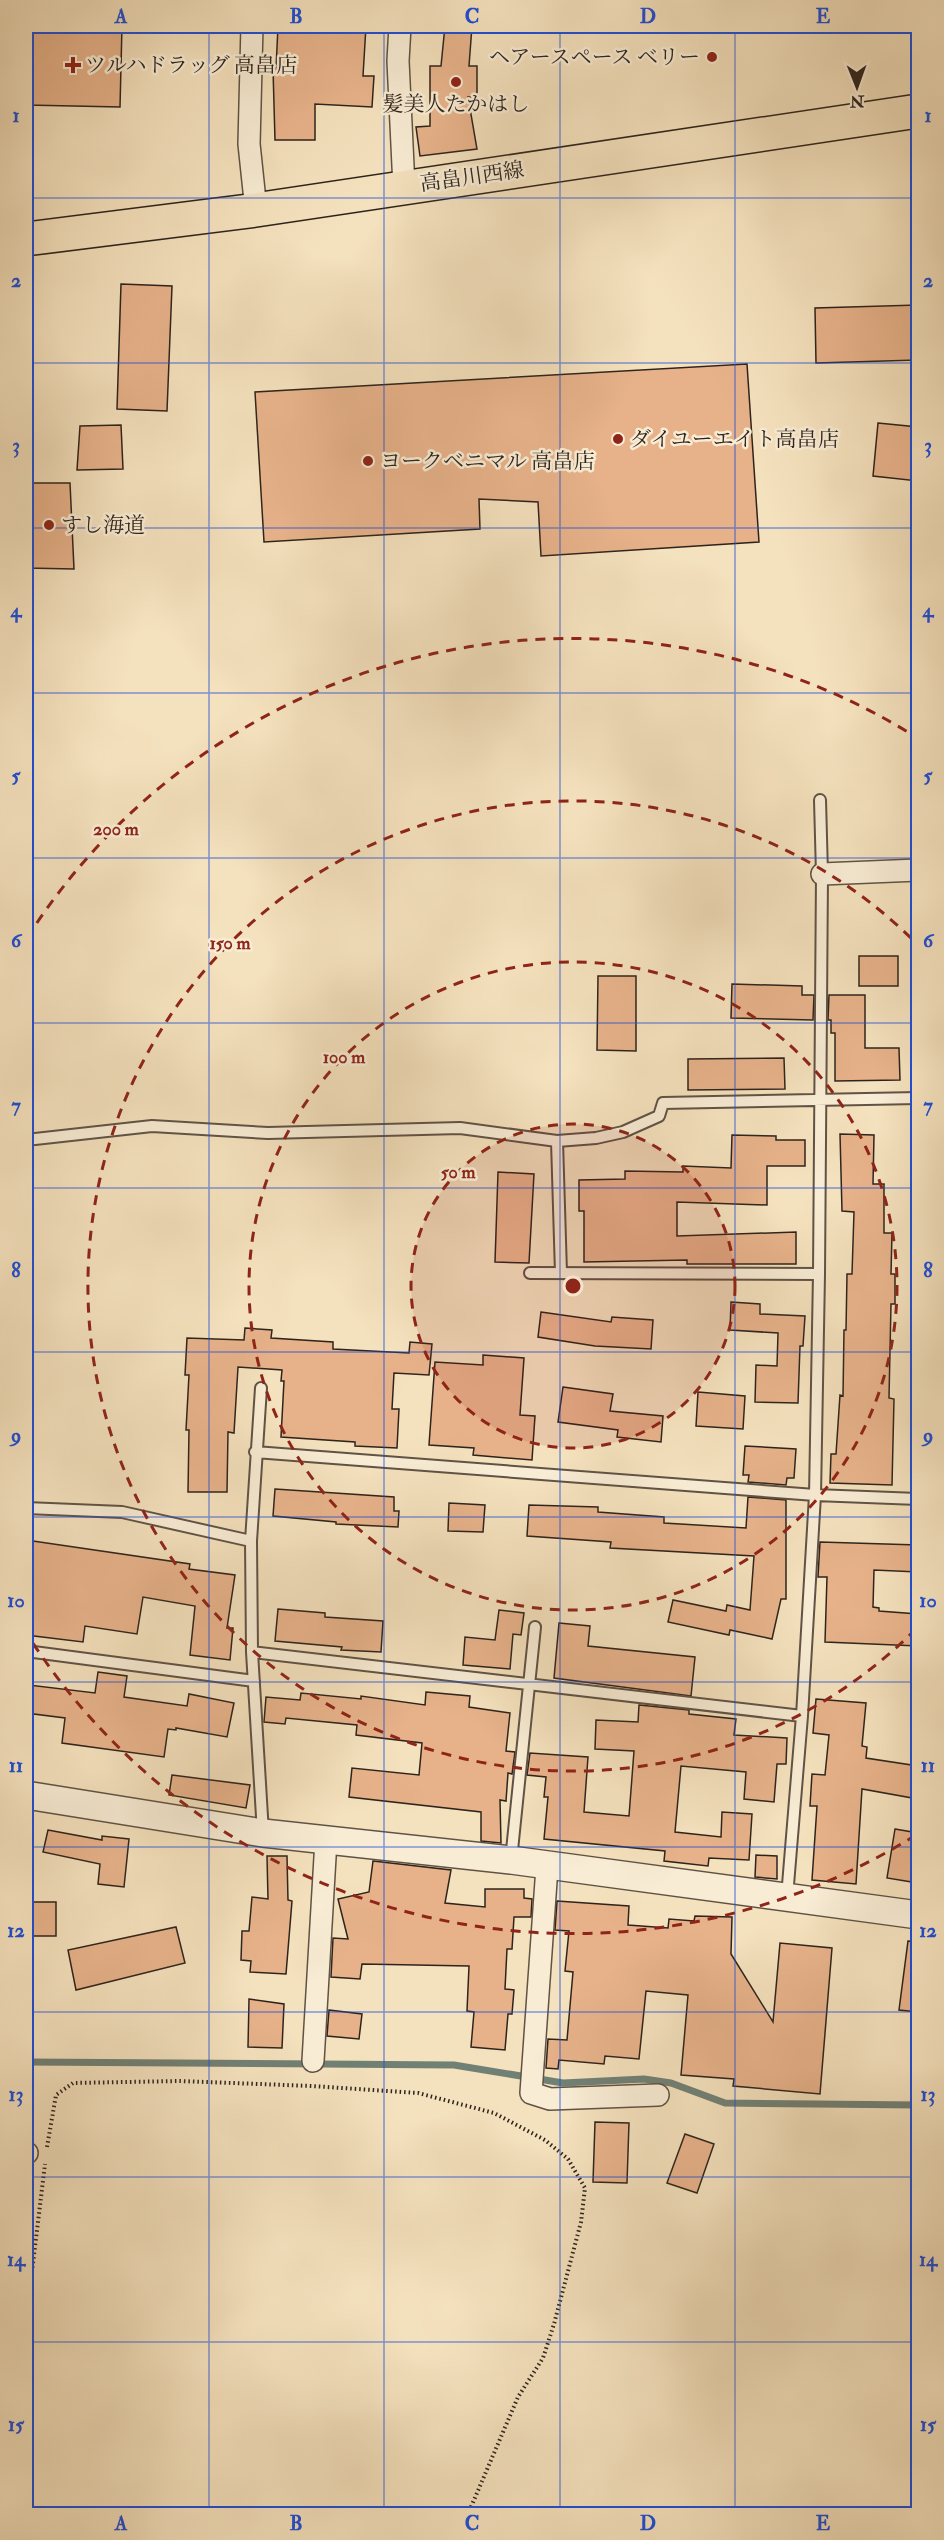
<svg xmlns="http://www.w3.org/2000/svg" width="944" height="2540" font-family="'IM FELL Double Pica','Noto Serif JP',serif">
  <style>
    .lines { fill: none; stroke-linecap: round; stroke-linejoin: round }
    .stream { stroke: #708075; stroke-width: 7 }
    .building { fill: #e7b28a; stroke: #2e241d; stroke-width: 1.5 }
    .service-casing { stroke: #605345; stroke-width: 14 }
    .minor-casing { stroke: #605345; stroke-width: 24 }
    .tertiary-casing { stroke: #605345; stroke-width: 30 }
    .primary-casing { stroke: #2e241d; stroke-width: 36 }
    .path { stroke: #2e241d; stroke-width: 4; stroke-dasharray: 1.5 3; stroke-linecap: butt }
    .service { stroke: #f8ecd4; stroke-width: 10 }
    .minor { stroke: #f8ecd4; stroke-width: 21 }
    .tertiary { stroke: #f8ecd4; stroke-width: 27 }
    .primary { stroke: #f4e1bd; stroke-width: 33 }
    .grid { fill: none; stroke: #1d4ed8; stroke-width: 1.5; stroke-opacity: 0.55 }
    .ring { fill: none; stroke: #8f2418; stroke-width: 3; stroke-dasharray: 10 8 }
    .poi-dot { fill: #8f2418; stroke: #f8ecd4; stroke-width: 2 }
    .labels { text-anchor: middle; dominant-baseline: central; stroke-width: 5; stroke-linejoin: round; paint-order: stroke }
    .poi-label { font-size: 21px; fill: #2e241d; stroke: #f8ecd4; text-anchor: start }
    .street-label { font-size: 21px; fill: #2e241d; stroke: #f8ecd4 }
    .centre { fill: #8f2418; stroke: #f8ecd4; stroke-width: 3 }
    .ring-label { font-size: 18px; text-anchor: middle; font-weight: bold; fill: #8f2418; stroke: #f8ecd4; stroke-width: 5; stroke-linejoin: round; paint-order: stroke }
    .neatline { fill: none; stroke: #1d4ed8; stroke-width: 2 }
    .grid-label { font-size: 20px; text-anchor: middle; font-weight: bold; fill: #1d4ed8 }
  </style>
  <rect width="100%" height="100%" fill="#f4e1bd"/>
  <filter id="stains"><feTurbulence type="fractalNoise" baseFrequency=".00333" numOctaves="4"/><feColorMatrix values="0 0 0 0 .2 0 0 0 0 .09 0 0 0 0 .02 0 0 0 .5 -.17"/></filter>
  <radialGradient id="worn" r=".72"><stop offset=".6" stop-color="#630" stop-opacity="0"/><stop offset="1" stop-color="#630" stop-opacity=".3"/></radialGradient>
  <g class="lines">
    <path class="stream" d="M26,2062l428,3 109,18 81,-4 27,4 54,20 193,2"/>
  </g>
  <path class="building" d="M26,26h96l-2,81 -94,-2z
    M278,26h88l-3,50h11l-2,31 -57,-3v36h-40l-2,-71h3z
    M445,26h27l-3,40h8v31h-9l9,52 -57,7 -4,-29 14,-1v-60h11z
    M121,284l51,2 -5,125 -50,-2z
    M918,305v55l-102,3 -1,-55z
    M747,364l12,178 -218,14 -3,-54 -59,-3 1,30 -216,13 -9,-150z
    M878,423l40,4v54l-45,-5z
    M121,425l2,44 -46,1 3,-44z
    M26,483h44l4,86 -48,-1z
    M859,956h39v30h-39z
    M598,976h38v75l-39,-1z
    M732,984l70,2v9h12l-1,25 -82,-2z
    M829,995h36v53h34l1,32 -65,1v-48h-4v-13h-3z
    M784,1058l1,31 -97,1v-31z
    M840,1134l34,1 -1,49h11v49h8l-1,41h4v30h-4l-2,94 5,1 -2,86 -62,-2 1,-29h5l4,-59 3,1 1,-66h2l1,-56h5l2,-62 -12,-1z
    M732,1135l44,1v4h29v26h-38v39l-90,-3v34l119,-4v32h-109v-4l-103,2v-51h-5v-31l46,-1v-8l58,1v-6l48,2z
    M498,1172l36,2 -5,89 -34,-1z
    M731,1302l29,2v10l45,2 -2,30h-3l-2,57 -43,-1 1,-37 21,1 1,-33 -48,-3z
    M541,1312l70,10 1,-5 41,3 -2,29 -56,-3 -57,-9z
    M245,1328l27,2 -1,8 62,4v7l76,4 1,-11 22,2 -3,31 -35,-2 -2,36h7l-2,39 -42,-2v-4l-74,-5 3,-56h-3l1,-11 -44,-3 -4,66 -6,-1 -1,60h-39l1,-62h-3l3,-55h-4l2,-37 57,2z
    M483,1355l41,3 -4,57 15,1 -3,44 -59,-5 1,-7 -45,-3 6,-83 48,3z
    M563,1387l50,7 -3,17 53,5 -2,26 -44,-5 1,-7 -60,-8z
    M698,1392l47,4 -2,33 -47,-3z
    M745,1446l51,3 -2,29h-7l-1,7 -38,-3 1,-7h-6z
    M275,1489l119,8v14h5l-1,16 -62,-3v-2l-63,-6z
    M748,1497l38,3v99h-5l-9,40 -42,-9 -1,5 -61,-13 5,-22 53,11 1,-6 23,5 4,-54 -144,-8 1,-6 -84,-6 2,-31 69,2v5l66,5v6l82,5z
    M449,1503l36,2 -2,27 -35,-1z
    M26,1540l164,24 -1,5 46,6 -8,53h6l-3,32 -40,-5 5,-49 -52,-9 -6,37 -52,-8 -2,16 -57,-7z
    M820,1542l98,3v27l-44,-2 -1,37 6,1v3l39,3v32l-93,-4 2,-65h-9z
    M278,1609l47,4v4l58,4 -2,31 -40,-2 1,-3 -67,-6z
    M499,1610l25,3 -3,22 -8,-1 -3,35 -47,-4 2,-28 30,3z
    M559,1623l31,3 -2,20 107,11 -4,39 -137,-18z
    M98,1672l29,4 -3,21 63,9 2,-12 45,9 -7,34 -51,-9v2l-8,-1 -4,28 -102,-14 3,-25 -39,-5 3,-28 66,8z
    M426,1692l44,4 -1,11 41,6 -4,38 9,1 -3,22 -4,-1 -2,28 -6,-1 1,43 -20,-2v-29l-132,-15 3,-29 67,7 3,-32 -66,-8 1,-10 -71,-7 -1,6 -21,-2 2,-25 34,3 1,-7 60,6v-3l64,9z
    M816,1699l50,4 -4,43 5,1 -1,11 52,8v33l-56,-10 -6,95 -44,-4 5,-74h-7l2,-32 13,1 4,-40 -16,-2z
    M639,1705l50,5v4l47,5 -2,16 53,3 -1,26h-9l-3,38 -30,-3 2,-27 -65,-6 -6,66 46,5 1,-25 30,2 -3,46 -40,-2 -1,8 -44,-5 1,-10 -121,-12 4,-42h-4l2,-20 -19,-2 3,-22 58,4 -4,55 45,4 5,-65 -39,-2 1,-29 42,2z
    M172,1775l78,10 -4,23 -77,-13z
    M895,1829l23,4v50l-31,-5z
    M48,1830l54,10v-4l27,3 -5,48 -26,-3 2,-20 -57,-12z
    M756,1855l21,1v23l-22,-2z
    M267,1856h20l1,44 4,1 -6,73 -36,-2 1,-11 -10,-1 1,-29h7l3,-34 16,2z
    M373,1861l78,9 -6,33 40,4v-18h39v9l8,1 -1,18h-17l-2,32h-5l-2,40 9,1 -2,24h-4l-3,36 -34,-3 3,-35 -7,-1 2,-45 -107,-2 -2,15 -29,-2 2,-39 15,1 -10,-40 31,-7z
    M557,1901l72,5 -1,19 40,3 1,-9 25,2 1,-5 37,1 -1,37 42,68 7,-79 52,5 -12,146 -87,-8 1,-7 -53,-4 7,-80 -42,-4 -7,68 -34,-3 -1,8 -45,-4 -1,9 -12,-1 2,-29 19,1 6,-68 -8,-1 4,-40 -14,-1z
    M26,1902h30v34h-30z
    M176,1927l9,36 -109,27 -8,-40z
    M908,1941l10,1v70l-19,-2z
    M249,1999l35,5 -2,44 -34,-1z
    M329,2010l33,4 -3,25 -32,-3z
    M595,2122l34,1 -2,60 -34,-1z
    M685,2134l29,10 -17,49 -30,-10z"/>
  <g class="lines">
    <defs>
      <path id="service" d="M26,1140l126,-14 116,7 192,-5 97,13 39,-3 27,-6 36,-16 4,-13 255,-5
        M557,1141l4,132
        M530,1273l289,1
        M261,1388l-10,153 1,111 11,181
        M255,1452l560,43 103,4
        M26,1508l96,4 129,29
        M26,1651l228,30
        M252,1652l550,64
        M511,1860l24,-233
        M787,1897l15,-181 13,-221 4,-221 3,-400 -2,-74"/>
      <path id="minor" d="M252,26l-3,118 7,66
        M400,26l-2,35 6,126
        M822,874l96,-4
        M547,1867l-16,226 19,6 108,-4
        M313,2061l13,-221
        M26,2153h1"/>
      <path id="tertiary" d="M26,1795l237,38 248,27 407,55"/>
      <path id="primary" d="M26,239l230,-29 662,-99"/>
    </defs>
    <use href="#service" class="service-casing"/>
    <use href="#minor" class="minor-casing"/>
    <use href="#tertiary" class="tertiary-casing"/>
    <use href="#primary" class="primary-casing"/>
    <path class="path" d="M47,2147l9,-52 17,-12 106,-2 133,5 106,7 76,20 51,27 23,19 17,29 -4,34 -27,102 -11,34 -25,39 -50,117
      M26,2321l19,-157"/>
    <use href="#service" class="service"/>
    <use href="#minor" class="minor"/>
    <use href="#tertiary" class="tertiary"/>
    <use href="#primary" class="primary"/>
  </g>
  <path class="grid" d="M209,26v2488M384,26v2488M560,26v2488M735,26v2488M26,198h892M26,363h892M26,528h892M26,693h892M26,858h892M26,1023h892M26,1188h892M26,1352h892M26,1517h892M26,1682h892M26,1847h892M26,2012h892M26,2177h892M26,2342h892"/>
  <circle cx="573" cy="1286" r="162" fill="#8f2418" fill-opacity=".12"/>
  <g class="ring">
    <circle cx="573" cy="1286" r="162"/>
    <circle cx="573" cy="1286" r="324"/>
    <path d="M916 1629A485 485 0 1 1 916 943"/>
    <path d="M916 1835A647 647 0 0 1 27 1634M27 938A647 647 0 0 1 916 737"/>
  </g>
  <g class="poi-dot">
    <circle cx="712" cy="57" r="6"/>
    <path d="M70 56h6v6h6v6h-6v6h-6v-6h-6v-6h6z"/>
    <circle cx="456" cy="82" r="6"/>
    <circle cx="618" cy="439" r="6"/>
    <circle cx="368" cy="461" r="6"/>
    <circle cx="49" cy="525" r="6"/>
  </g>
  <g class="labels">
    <g class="poi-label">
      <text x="700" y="57" text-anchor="end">ヘアースペース ベリー</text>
      <text x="85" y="65">ツルハドラッグ 高畠店</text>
      <text x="456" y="104" text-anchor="middle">髪美人たかはし</text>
      <text x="630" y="439">ダイユーエイト高畠店</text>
      <text x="380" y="461">ヨークベニマル 高畠店</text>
      <text x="61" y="525">すし海道</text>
    </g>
    <g class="street-label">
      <text transform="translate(472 177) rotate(-8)">高畠川西線</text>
    </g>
  </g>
  <circle cx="573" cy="1286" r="9" class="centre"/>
  <g class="ring-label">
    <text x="116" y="835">200 m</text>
    <text x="230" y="949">150 m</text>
    <text x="344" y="1063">100 m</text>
    <text x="458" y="1178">50 m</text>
  </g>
  <rect width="944" height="2540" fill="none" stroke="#f4e1bd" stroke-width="66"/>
  <g transform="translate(857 87) rotate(179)" stroke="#f8ecd4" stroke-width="4.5" paint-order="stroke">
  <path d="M0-4.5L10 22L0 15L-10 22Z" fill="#2e241d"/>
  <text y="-9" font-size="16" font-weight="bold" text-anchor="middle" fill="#2e241d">N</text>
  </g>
  <rect x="33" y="33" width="878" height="2474" class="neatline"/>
  <g class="grid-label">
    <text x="121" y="23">A</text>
    <text x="296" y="23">B</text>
    <text x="472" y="23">C</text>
    <text x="648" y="23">D</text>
    <text x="823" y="23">E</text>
    <text x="16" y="122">1</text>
    <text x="928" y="122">1</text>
    <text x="16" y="287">2</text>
    <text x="928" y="287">2</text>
    <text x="16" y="452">3</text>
    <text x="928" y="452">3</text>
    <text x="16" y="617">4</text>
    <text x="928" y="617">4</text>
    <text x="16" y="782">5</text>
    <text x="928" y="782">5</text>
    <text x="16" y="947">6</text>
    <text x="928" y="947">6</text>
    <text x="16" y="1112">7</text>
    <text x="928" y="1112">7</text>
    <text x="16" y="1277">8</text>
    <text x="928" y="1277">8</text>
    <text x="16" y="1442">9</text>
    <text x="928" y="1442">9</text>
    <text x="16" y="1607">10</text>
    <text x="928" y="1607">10</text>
    <text x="16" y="1772">11</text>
    <text x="928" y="1772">11</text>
    <text x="16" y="1937">12</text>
    <text x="928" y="1937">12</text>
    <text x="16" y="2101">13</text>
    <text x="928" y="2101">13</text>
    <text x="16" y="2266">14</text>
    <text x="928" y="2266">14</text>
    <text x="16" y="2431">15</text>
    <text x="928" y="2431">15</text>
    <text x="121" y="2530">A</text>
    <text x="296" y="2530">B</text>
    <text x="472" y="2530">C</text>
    <text x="648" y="2530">D</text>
    <text x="823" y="2530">E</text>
  </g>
  <rect width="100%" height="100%" filter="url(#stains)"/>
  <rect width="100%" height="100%" fill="url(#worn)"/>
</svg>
